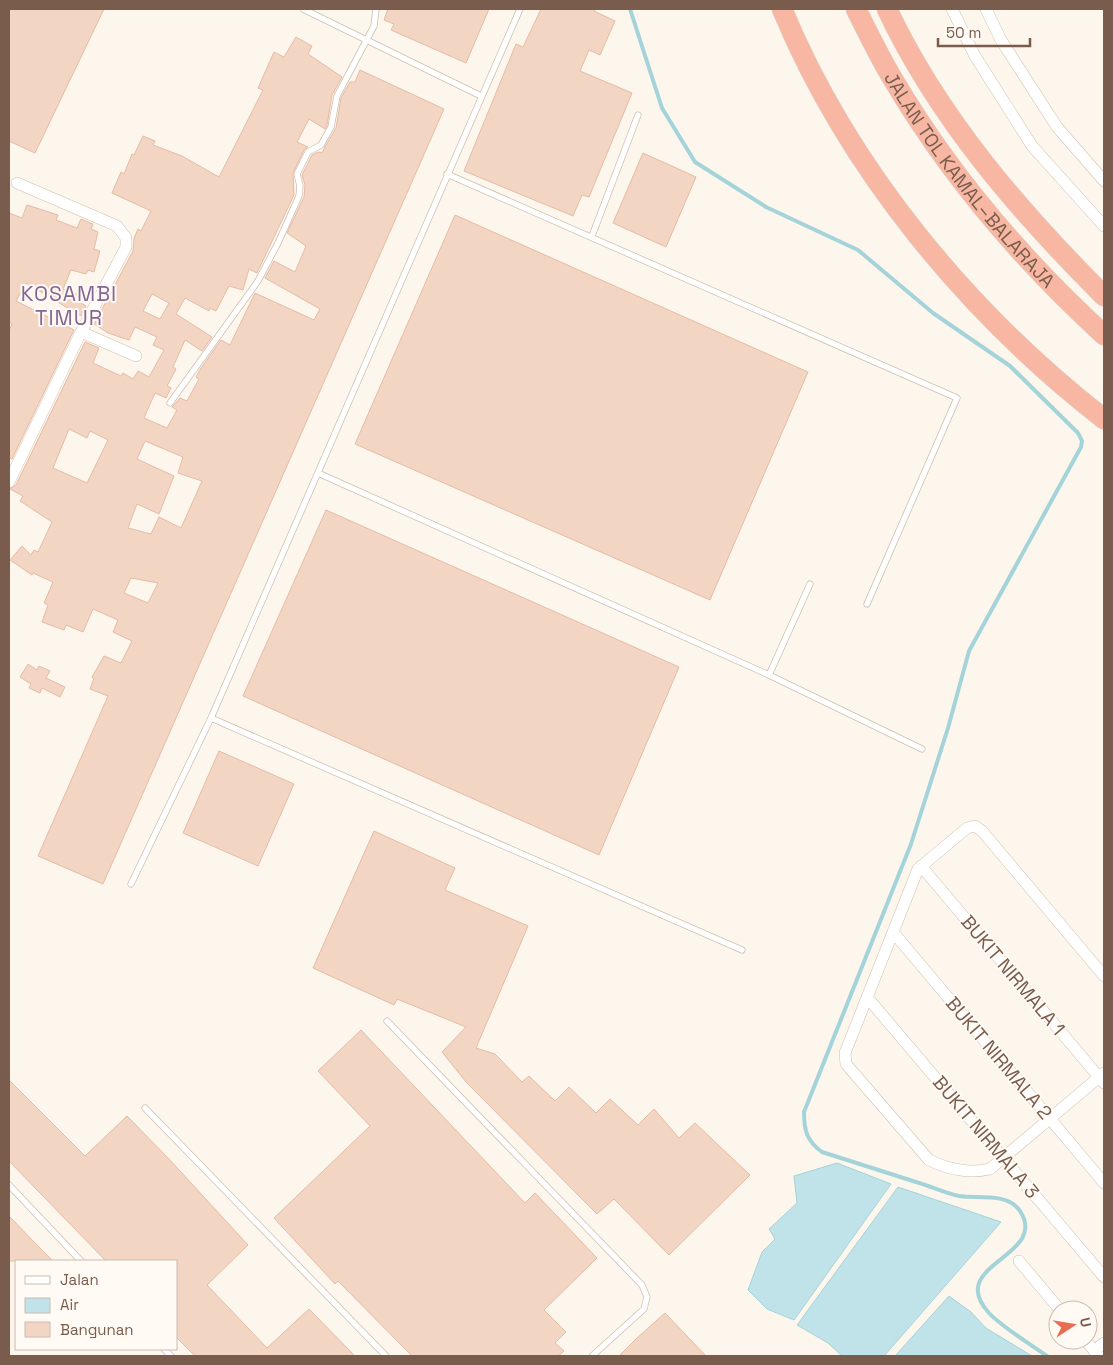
<svg xmlns="http://www.w3.org/2000/svg" width="1113" height="1365" font-family="'Space Grotesk',sans-serif">
  <style>
    .water { fill: #bfe3e8; stroke: #a5d3da }
    .lines { fill: none; stroke-linecap: round; stroke-linejoin: round }
    .stream { stroke: #a5d3da; stroke-width: 4 }
    .building { fill: #f3d5c3; stroke: #e6bba3; fill-rule: evenodd }
    .service-casing { stroke: #d1beb0; stroke-width: 7 }
    .minor-casing { stroke: #d1beb0; stroke-width: 12 }
    .motorway-casing { stroke: #dad1cd; stroke-width: 21 }
    .service { stroke: #fff; stroke-width: 5.5 }
    .minor { stroke: #fff; stroke-width: 11 }
    .motorway { stroke: #f7b7a3; stroke-width: 20 }
    .labels { text-anchor: middle; dominant-baseline: central; stroke-width: 4; stroke-linejoin: round; paint-order: stroke }
    .street-label { font-size: 19px; fill: #7a5c4d; stroke: #fffaf3 }
    .quarter-label { font-size: 21px; letter-spacing: 1px; fill: #846695; stroke: #fffaf3 }
  </style>
  <rect width="100%" height="100%" fill="#fdf6ec"/>
  <path class="water" d="M837,1163l54,21 -97,136 -27,-11 -19,-19 14,-38 13,-13 -6,-10 28,-26 -3,-27z
    M898,1187l103,35 -117,134h-42l-14,-13 -31,-18z
    M949,1296l22,16 15,16 46,28h-137z"/>
  <g class="lines">
    <path class="stream" d="M630,9l32,99 33,54 71,45 92,43 75,63 77,53 68,67 4,8 -1,6 -112,204 -21,77 -37,116 -107,268c0,19 3,29 18,40 31,10 62,20 94,30 14,4 29,11 43,14 20,3 48,-4 61,15 30,46 -76,53 -31,102 13,14 41,31 58,43"/>
  </g>
  <path class="building" d="M9,9h95l-69,144 -26,-12z
    M388,9h101l-23,54 -75,-33 3,-6 -10,-4z
    M541,9h54l-1,2 21,10 -15,34 -11,-5 -9,21 52,22 -43,104 -7,-2 -9,21 -109,-45 52,-127 7,3z
    M296,37l16,9 -4,8 34,23 -10,18 -5,30 -2,4 -16,-10 -12,23 11,5 -4,3 -11,23 1,22 -37,78 -8,-4 -6,21 -14,-4 -13,25 -6,-3 -1,3 -24,-13 -9,16 36,23 -10,14 -17,-11 -12,27 3,2 -9,17 4,2 -5,10 -11,-5 -11,25 23,10 10,-18 -5,-3 8,-9 7,3 12,-22 -3,-2 5,-9 20,-28 9,5 25,-52 59,27 6,-11 -55,-31 9,-17 21,11 11,-26 -19,-13 17,-36 1,-12 -3,-10 10,-20 6,-3 4,1 3,-6 11,-19 5,-30 9,-16h5l5,-12 84,39 -341,775 -65,-28 70,-160 -18,-7 4,-11 -2,-1 12,-21 17,7 11,-22 -19,-9 5,-12 -25,-11 -10,23 -17,-7 -2,5 -22,-8 6,-17 -4,-2 9,-21 -20,-9 -1,2 -22,-15 12,-14 9,9 3,-5 4,2 14,-30 -32,-21 3,-5 -13,-7 6,-4 69,-143 14,6 -6,15 28,13 2,-3 10,6 5,-8 11,6 15,-27 -11,-5 4,-8 -22,-10 -6,13 -21,-7 -14,-9 39,-73 1,-13 4,-9 3,2 10,-20 -39,-18 9,-21 3,2 8,-20 2,1 9,-19 12,5 -2,4 29,11 37,21 44,-87 -5,-2 16,-36 10,5zM152,294l17,9 -9,16 -17,-8zM69,429l18,9 3,-7 18,9 -21,43 -34,-15zM145,441l38,16 -5,16 24,8 -21,47 -22,-11 -8,17 -23,-6 9,-24 22,10 15,-38 -37,-17zM131,578l27,5 -10,20 -24,-10z
    M643,153l53,24 -30,70 -53,-24z
    M27,205l31,10 -2,5 21,8 4,-9 12,5 -2,5 7,3 -4,17 6,2 -6,21 -6,-2 -2,4 -15,-4 -8,19 21,8 -3,6 5,3 -5,10 -55,-33 -10,18 58,29 -62,129 -3,-1v-127l3,-7 -3,-2v-109l13,5z
    M455,215l353,157 -98,228 -355,-156z
    M326,510l353,157 -80,188 -356,-159z
    M28,664l9,6 2,-4 11,5 -4,7 19,9 -5,10 -18,-9 -2,5 -11,-5 2,-4 -11,-7z
    M219,751l75,33 -36,82 -75,-33z
    M374,831l81,37 -10,22 83,36 -52,122 19,6 27,28 7,-6 26,25 14,-14 27,26 14,-14 28,26 16,-16 25,29 16,-15 55,52 -81,80 -55,-56 -17,15 -131,-132 -24,-30 24,-25 -69,-28 -3,6 -81,-37z
    M361,1030l164,173 10,-10 62,65 -53,52 22,22 -11,11 9,8 -6,5h-146l-74,-75 -3,3 -61,-66 96,-92 -52,-55z
    M9,1080l76,76 42,-40 42,43 79,86 -41,40 60,63 42,-39 46,47h-160l-19,-19v-76h-70l-97,-100z
    M9,1216l27,28 17,17h-44z
    M665,1313l41,43h-87l18,-18z"/>
  <g class="lines">
    <defs>
      <path id="service" d="M303,9l178,87
        M447,174l510,224 -90,206
        M592,236l46,-121
        M170,403l88,-122 20,-38 21,-47 1,-10 -3,-12 11,-22 13,-7 10,-18 6,-31 37,-70 2,-17
        M318,473l451,202 153,74
        M769,675l41,-91
        M211,718l531,232
        M131,884l80,-166 309,-709
        M387,1021l255,264 5,12 -3,12 -52,47
        M145,1108l241,248
        M9,1185l72,76
        M164,1349l7,7"/>
      <path id="minor" d="M952,9l23,47 57,90 72,80
        M986,9l15,31 56,87 47,54
        M81,332l55,24
        M9,482l72,-150 45,-85v-9l-9,-12 -100,-43
        M921,866l183,217
        M893,932l211,251
        M1104,976l-122,-145 -7,-5 -8,2 -49,41 -73,184 1,11 83,96c18,9 41,14 61,9l114,-96
        M867,997l237,280
        M1019,1261l41,49
        M1085,1340l14,16
        M1094,1351l10,-8"/>
      <g id="motorway">
        <path d="M782,9c67,161 186,304 322,410"/>
        <path id="s1" d="M856,9c11,22 22,45 35,67 57,97 130,183 213,259"/>
        <path d="M887,9c52,110 132,202 217,287"/>
      </g>
    </defs>
    <use href="#service" class="service-casing"/>
    <use href="#minor" class="minor-casing"/>
    <use href="#motorway" class="motorway-casing"/>
    <use href="#service" class="service"/>
    <use href="#minor" class="minor"/>
    <use href="#motorway" class="motorway"/>
  </g>
  <g class="labels">
    <g class="street-label">
      <text stroke="none"><textPath href="#s1" startOffset="206">JALAN TOL KAMAL–BALARAJA</textPath></text>
      <text transform="translate(1013 975) rotate(50)">BUKIT NIRMALA 1</text>
      <text transform="translate(999 1058) rotate(50)">BUKIT NIRMALA 2</text>
      <text transform="translate(986 1137) rotate(50)">BUKIT NIRMALA 3</text>
    </g>
    <g class="quarter-label">
      <text x="69" y="293">KOSAMBI<tspan x="69" dy="24">TIMUR</tspan></text>
    </g>
  </g>
  <rect width="1113" height="1365" fill="none" stroke="#7a5c4d" stroke-width="20"/>
  <rect x="15" y="1260" width="162" height="90" fill="#fffaf3" stroke="#cabbb1"/>
  <rect x="25" y="1276" width="25" height="8" fill="#ffffff" stroke="#cabbb1"/>
  <text x="60" y="1285" font-size="15" fill="#7a5c4d">Jalan</text>
  <rect x="25" y="1298" width="25" height="15" fill="#bfe3e8" stroke="#cabbb1"/>
  <text x="60" y="1310" font-size="15" fill="#7a5c4d">Air</text>
  <rect x="25" y="1322" width="25" height="15" fill="#f3d5c3" stroke="#cabbb1"/>
  <text x="60" y="1335" font-size="15" fill="#7a5c4d">Bangunan</text>
  <g transform="translate(1073 1325) rotate(78)"><circle r="24" fill="#fffaf3" stroke="#cabbb1"/>
  <path d="M0-4L9 19L0 12L-9 19Z" fill="#e76f51"/>
  <text y="-8" font-size="14" font-weight="bold" text-anchor="middle" fill="#7a5c4d">U</text>
  </g>
  <path d="M938 38v8h92v-8" fill="none" stroke="#7a5c4d" stroke-width="2.5"/>
  <text x="946" y="38" font-size="15" fill="#7a5c4d" stroke="#fffaf3" stroke-width="4" paint-order="stroke">50 m</text>
</svg>
